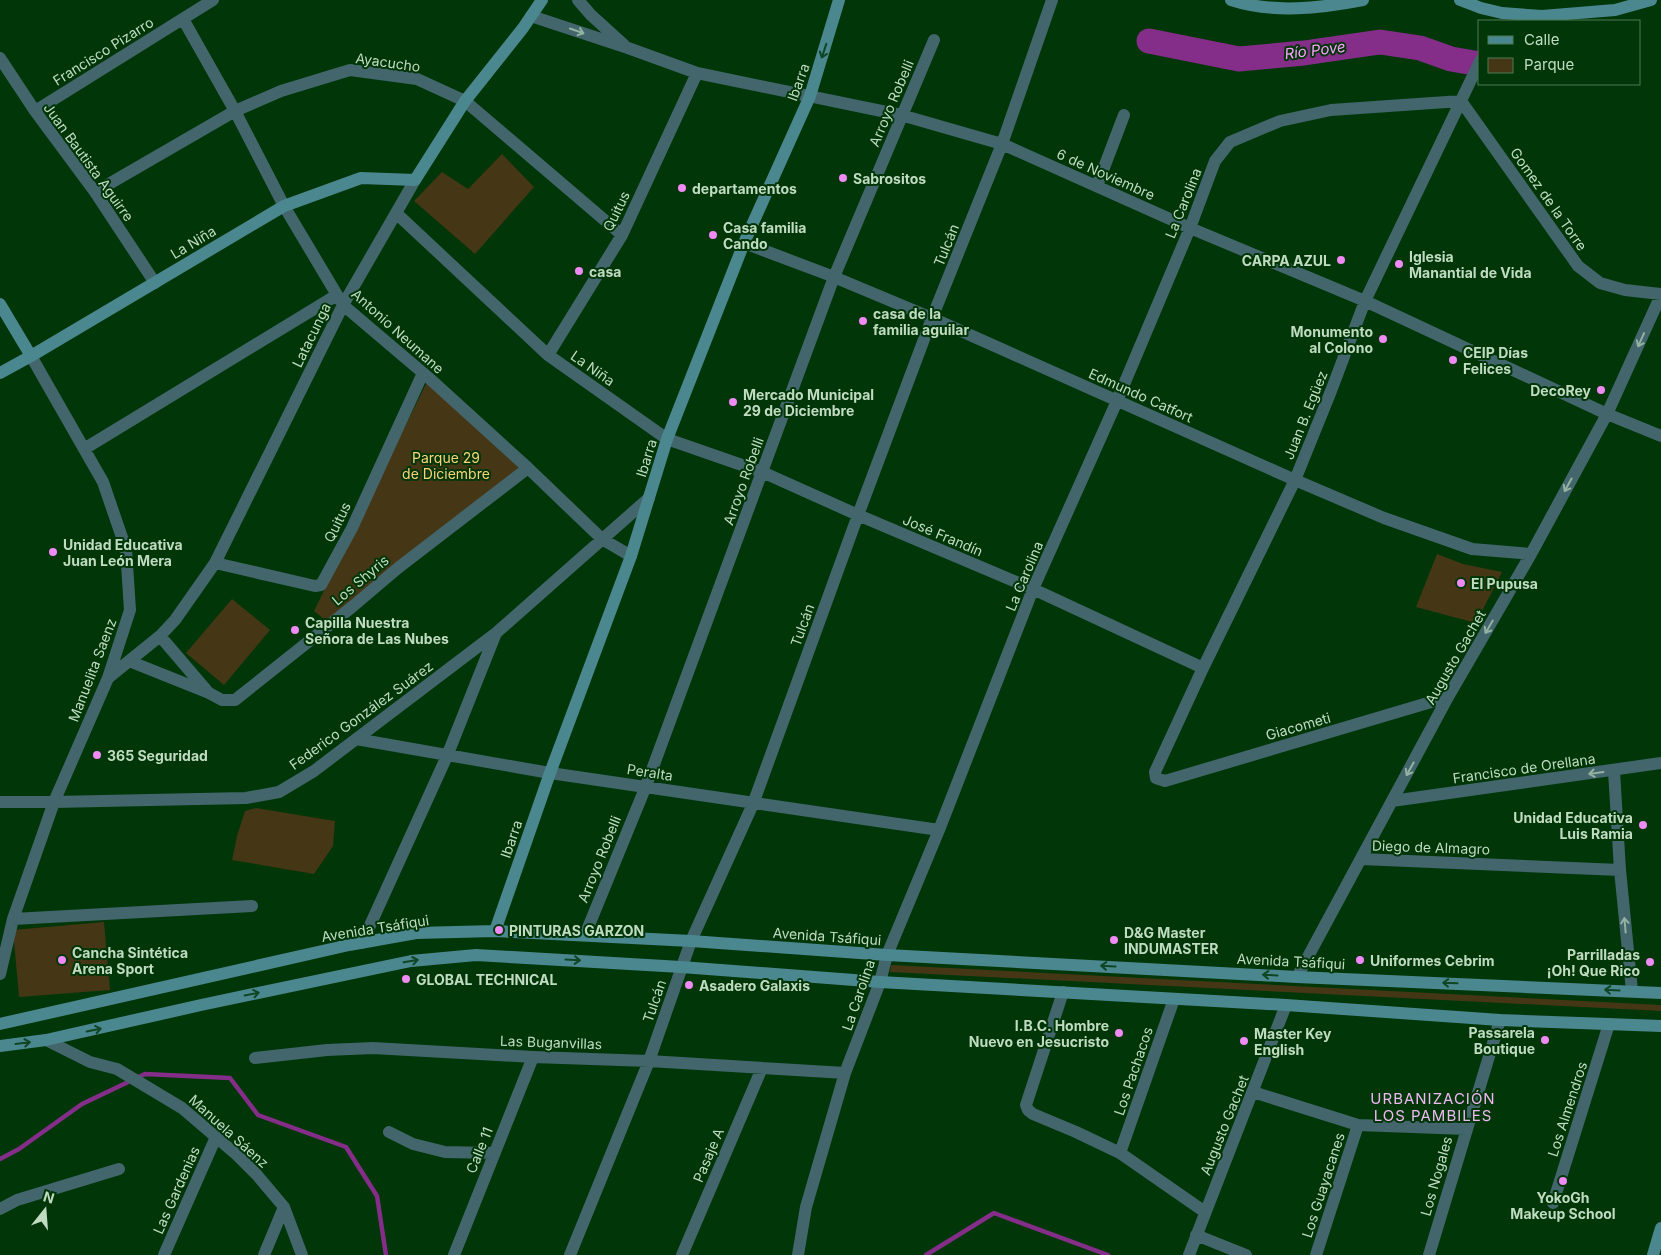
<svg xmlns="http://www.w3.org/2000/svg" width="1661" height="1255" font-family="Inter,sans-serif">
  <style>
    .green { fill: #453716 }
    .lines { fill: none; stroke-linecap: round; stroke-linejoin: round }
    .stream { stroke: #842d89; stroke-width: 4.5 }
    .river { stroke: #842d89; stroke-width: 25 }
    .street { stroke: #42666b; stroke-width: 12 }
    .secondary { stroke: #4b878e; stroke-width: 12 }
    .oneway { stroke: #94b2a2 }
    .oneway2 { stroke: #0f4623 }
    .poi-dot { fill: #f08bf5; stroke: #003608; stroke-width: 2 }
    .labels { text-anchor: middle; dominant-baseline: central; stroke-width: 4; stroke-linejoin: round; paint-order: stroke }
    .street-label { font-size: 14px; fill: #c0dbc0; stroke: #003608 }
    .poi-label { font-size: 14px; font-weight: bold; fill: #c0dbc0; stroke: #003608; text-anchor: start }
    .park-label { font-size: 14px; fill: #fcd37a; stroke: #003608 }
    .water-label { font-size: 15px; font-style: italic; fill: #fba2fe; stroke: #003608 }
    .neighbourhood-label { font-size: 15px; letter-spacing: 1px; fill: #f0b8f2; stroke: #003608 }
  </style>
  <rect width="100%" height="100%" fill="#003608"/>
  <path class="green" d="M502,154l32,33 -59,67 -61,-53 28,-29 26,17z
    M429,378l99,90 -198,156 -16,-13z
    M1437,554l26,10 39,8 -26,51 -60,-16z
    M232,599l38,31 -46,55 -38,-32z
    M256,808l79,13 -2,25 -19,28 -82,-14 5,-24 8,-25z
    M104,922l6,68 -91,7 -6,-67z
    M891,965l770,40v6l-771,-39z"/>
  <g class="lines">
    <path class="stream" d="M0,1159l19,-10 63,-45 63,-30 85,4 28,37 88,32 31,49 9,59
      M926,1255l68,-42 114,42"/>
    <path class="river" d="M1149,41l90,18 65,-6 76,-11 40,6 31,11 29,5"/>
    <path class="street" d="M578,0l13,15 33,30
      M531,16l97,32 69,25 204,42 101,29 188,84 175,73 242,113 54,22
      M183,19l52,92 49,95 59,99 86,73 99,90 74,71 29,17
      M0,58l35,53 60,81 60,91
      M1461,101l117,165 22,17 25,7 36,4
      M35,111l178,-111
      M1097,186l27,-71
      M95,192l140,-81 46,-20 69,-21 67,9 48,22 157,134
      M396,213l152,142 119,84 95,33 96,43 175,74 170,79
      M744,243l85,32 103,43 363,162 89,38 88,31 59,5
      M548,355l74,-120 75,-162
      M84,449l253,-154
      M215,563l100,23 6,-1 31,-57 71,-155
      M160,636l47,55
      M129,661l80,32 13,7h13l117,-93 46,-39 130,-100
      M108,678l52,-42 15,-16 40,-57 128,-258 72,-125
      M1448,697l-283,84 -9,-3 -1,-6 48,-104 92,-188 36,-89 34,-90 115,-240
      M356,739l194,34 389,57
      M1614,771l6,99 12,121
      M1392,801l269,-38
      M0,802h54l192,-4 33,-6 35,-21 182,-138 153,-135
      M1361,859l259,11
      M13,919l239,-13
      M585,935l61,-149 188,-509 100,-237
      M362,943l85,-187 49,-123
      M0,974l13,-55 41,-117 54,-124 22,-68 -4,-61 -23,-67 -72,-126
      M1297,977l151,-280 83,-143 76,-140 54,-119
      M1063,992l-37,113 2,5 5,4 43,18 44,21 85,59
      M46,1040l44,22 27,7 65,39 55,47 20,20 27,32 18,48
      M255,1058l72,-8 46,-2 160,9 116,4 196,12
      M1253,1092l105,33 108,4
      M389,1132l24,12 32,8 48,1
      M1120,1153l54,-154
      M1553,1203l56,-179
      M0,1209l17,-9 102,-31
      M1196,1235l50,20
      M164,1255l52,-118
      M264,1255l20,-48
      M454,1255l79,-198
      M570,1255l79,-194 42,-120 62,-137 105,-289 74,-197 70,-174 50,-144
      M682,1255l80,-187
      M798,1255l8,-48 39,-134 35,-91 7,-27 52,-125 94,-241 84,-188 73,-173 25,-67 15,-19 50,-21 51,-11 130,-9
      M1189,1255l97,-250
      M1316,1255l42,-130
      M1429,1255l71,-235"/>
    <path class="secondary" d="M1231,0c43,14 90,8 132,0
      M1460,0l21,8 21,5 40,3 73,-6 36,-10
      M0,304l31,52
      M0,373l31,-17 253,-150 77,-28 54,2 50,-79 58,-73 19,-28
      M495,931l55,-158 81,-217 36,-117 77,-196 66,-147 29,-96
      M0,1024l349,-79 67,-12 79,-2 196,10 196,14 410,22 364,16
      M0,1046l46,-6 155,-35 210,-44 65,-6 205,12 199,15 406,23 214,15 161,6
      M1653,1255l8,-27"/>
  </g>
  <defs><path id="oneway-shaft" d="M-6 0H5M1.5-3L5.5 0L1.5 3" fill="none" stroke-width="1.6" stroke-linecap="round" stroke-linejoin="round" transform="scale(1.25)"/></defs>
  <g class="oneway">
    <use href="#oneway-shaft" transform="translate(577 31) rotate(19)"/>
    <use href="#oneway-shaft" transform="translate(1641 340) rotate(114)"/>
    <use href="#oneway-shaft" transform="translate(1568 485) rotate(119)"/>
    <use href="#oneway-shaft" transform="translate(1489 627) rotate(120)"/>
    <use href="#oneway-shaft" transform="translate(1410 769) rotate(119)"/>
    <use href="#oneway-shaft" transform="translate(1596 773) rotate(172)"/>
    <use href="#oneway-shaft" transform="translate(1625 925) rotate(-95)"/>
  </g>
  <g class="oneway2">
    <use href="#oneway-shaft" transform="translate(824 51) rotate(108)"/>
    <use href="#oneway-shaft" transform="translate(573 960) rotate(3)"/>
    <use href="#oneway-shaft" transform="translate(411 961) rotate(-9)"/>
    <use href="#oneway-shaft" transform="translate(1108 966) rotate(-177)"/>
    <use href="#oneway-shaft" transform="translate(1270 975) rotate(-177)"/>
    <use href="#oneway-shaft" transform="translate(1450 983) rotate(-178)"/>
    <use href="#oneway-shaft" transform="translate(1612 990) rotate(-177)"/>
    <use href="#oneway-shaft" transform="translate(252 994) rotate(-12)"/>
    <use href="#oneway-shaft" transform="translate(94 1030) rotate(-12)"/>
    <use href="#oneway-shaft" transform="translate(23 1043) rotate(-7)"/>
  </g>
  <g class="poi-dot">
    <circle cx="843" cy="178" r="5"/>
    <circle cx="682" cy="188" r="5"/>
    <circle cx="713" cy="235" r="5"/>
    <circle cx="1341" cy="260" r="5"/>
    <circle cx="1399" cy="264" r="5"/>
    <circle cx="579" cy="271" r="5"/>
    <circle cx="863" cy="321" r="5"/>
    <circle cx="1383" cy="339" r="5"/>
    <circle cx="1453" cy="360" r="5"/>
    <circle cx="1601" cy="390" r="5"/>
    <circle cx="733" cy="402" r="5"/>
    <circle cx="53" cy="552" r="5"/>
    <circle cx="1461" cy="583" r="5"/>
    <circle cx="295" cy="630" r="5"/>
    <circle cx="97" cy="755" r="5"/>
    <circle cx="1643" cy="825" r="5"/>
    <circle cx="499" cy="930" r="5"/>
    <circle cx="1114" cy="940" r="5"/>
    <circle cx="62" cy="960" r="5"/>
    <circle cx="1360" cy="960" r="5"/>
    <circle cx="1650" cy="962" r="5"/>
    <circle cx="406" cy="979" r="5"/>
    <circle cx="689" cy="985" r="5"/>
    <circle cx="1119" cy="1033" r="5"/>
    <circle cx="1545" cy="1040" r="5"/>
    <circle cx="1244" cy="1041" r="5"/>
    <circle cx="1563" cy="1181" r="5"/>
  </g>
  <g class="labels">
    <g class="street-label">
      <text transform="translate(103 51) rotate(-32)">Francisco Pizarro</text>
      <text transform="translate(388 62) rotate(8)">Ayacucho</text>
      <text transform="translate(798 82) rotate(-70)">Ibarra</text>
      <text transform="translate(891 103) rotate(-67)">Arroyo Robelli</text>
      <text transform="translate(89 162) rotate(54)">Juan Bautista Aguirre</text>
      <text transform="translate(1106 174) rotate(24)">6 de Noviembre</text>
      <text transform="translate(1549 199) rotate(55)">Gomez de la Torre</text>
      <text transform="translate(1183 203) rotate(-68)">La Carolina</text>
      <text transform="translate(616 211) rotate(-64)">Quitus</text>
      <text transform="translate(193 242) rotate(-31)">La Niña</text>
      <text transform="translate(946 245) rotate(-68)">Tulcán</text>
      <text transform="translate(398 331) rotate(42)">Antonio Neumane</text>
      <text transform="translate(311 335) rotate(-64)">Latacunga</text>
      <text transform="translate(593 368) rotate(35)">La Niña</text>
      <text transform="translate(1141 395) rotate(24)">Edmundo Catfort</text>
      <text transform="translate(1305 415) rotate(-68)">Juan B. Egüez</text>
      <text transform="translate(646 458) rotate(-73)">Ibarra</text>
      <text transform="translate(743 481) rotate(-70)">Arroyo Robelli</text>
      <text transform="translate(337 522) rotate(-64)">Quitus</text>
      <text transform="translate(943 535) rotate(23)">José Frandín</text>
      <text transform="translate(1024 576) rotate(-67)">La Carolina</text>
      <text transform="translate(360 580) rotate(-40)">Los Shyris</text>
      <text transform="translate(802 625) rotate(-70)">Tulcán</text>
      <text transform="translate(1455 657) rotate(-60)">Augusto Gachet</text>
      <text transform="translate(92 670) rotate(-69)">Manuelita Saenz</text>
      <text transform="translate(361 715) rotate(-36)">Federico González Suárez</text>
      <text transform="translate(1298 726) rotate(-16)">Giacometi</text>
      <text transform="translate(1524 768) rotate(-8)">Francisco de Orellana</text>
      <text transform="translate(650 772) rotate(9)">Peralta</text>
      <text transform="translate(511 839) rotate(-71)">Ibarra</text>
      <text transform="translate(1431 847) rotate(2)">Diego de Almagro</text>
      <text transform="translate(599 859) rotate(-68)">Arroyo Robelli</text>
      <text transform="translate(375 928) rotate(-9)">Avenida Tsáfiqui</text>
      <text transform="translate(827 936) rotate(4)">Avenida Tsáfiqui</text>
      <text transform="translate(1291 961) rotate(3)">Avenida Tsáfiqui</text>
      <text transform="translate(858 995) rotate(-71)">La Carolina</text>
      <text transform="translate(654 1001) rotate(-71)">Tulcán</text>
      <text transform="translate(551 1042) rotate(2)">Las Buganvillas</text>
      <text transform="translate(1133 1071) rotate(-71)">Los Pachacos</text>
      <text transform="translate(1567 1109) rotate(-72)">Los Almendros</text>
      <text transform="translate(1224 1125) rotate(-68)">Augusto Gachet</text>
      <text transform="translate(229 1131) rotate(42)">Manuela Sáenz</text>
      <text transform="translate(479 1150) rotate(-68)">Calle 11</text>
      <text transform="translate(708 1155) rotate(-67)">Pasaje A</text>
      <text transform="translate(1436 1176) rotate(-74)">Los Nogales</text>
      <text transform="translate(1323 1185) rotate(-72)">Los Guayacanes</text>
      <text transform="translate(176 1190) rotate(-66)">Las Gardenias</text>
    </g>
    <g class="poi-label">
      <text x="853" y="178">Sabrositos</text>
      <text x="692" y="188">departamentos</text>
      <text x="723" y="227">Casa familia<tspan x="723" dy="16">Cando</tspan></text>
      <text x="1409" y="256">Iglesia<tspan x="1409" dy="16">Manantial de Vida</tspan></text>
      <text x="1331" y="260" text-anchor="end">CARPA AZUL</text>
      <text x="589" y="271">casa</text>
      <text x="873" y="313">casa de la<tspan x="873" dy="16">familia aguilar</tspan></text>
      <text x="1373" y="331" text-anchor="end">Monumento<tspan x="1373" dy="16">al Colono</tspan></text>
      <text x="1463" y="352">CEIP Días<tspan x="1463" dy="16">Felices</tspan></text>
      <text x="1591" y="390" text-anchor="end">DecoRey</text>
      <text x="743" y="394">Mercado Municipal<tspan x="743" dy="16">29 de Diciembre</tspan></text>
      <text x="63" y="544">Unidad Educativa<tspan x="63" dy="16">Juan León Mera</tspan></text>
      <text x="1471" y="583">El Pupusa</text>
      <text x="305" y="622">Capilla Nuestra<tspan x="305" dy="16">Señora de Las Nubes</tspan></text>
      <text x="107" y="755">365 Seguridad</text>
      <text x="1633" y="817" text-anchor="end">Unidad Educativa<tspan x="1633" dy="16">Luis Ramia</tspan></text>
      <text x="509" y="930">PINTURAS GARZON</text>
      <text x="1124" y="932">D&amp;G Master<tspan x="1124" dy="16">INDUMASTER</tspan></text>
      <text x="72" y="952">Cancha Sintética<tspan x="72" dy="16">Arena Sport</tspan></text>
      <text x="1640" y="954" text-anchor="end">Parrilladas<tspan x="1640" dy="16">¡Oh! Que Rico</tspan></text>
      <text x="1370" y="960">Uniformes Cebrim</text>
      <text x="416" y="979">GLOBAL TECHNICAL</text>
      <text x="699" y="985">Asadero Galaxis</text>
      <text x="1109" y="1025" text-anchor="end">I.B.C. Hombre<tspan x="1109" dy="16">Nuevo en Jesucristo</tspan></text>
      <text x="1535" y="1032" text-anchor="end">Passarela<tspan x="1535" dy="16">Boutique</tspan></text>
      <text x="1254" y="1033">Master Key<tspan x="1254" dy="16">English</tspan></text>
      <text x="1563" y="1197" text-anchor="middle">YokoGh<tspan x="1563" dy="16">Makeup School</tspan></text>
    </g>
    <g class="park-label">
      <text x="446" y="457">Parque 29<tspan x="446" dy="16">de Diciembre</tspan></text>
    </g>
    <g class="water-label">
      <text transform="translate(1315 50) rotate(-7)">Río Pove</text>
    </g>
    <g class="neighbourhood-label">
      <text x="1433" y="1098">URBANIZACIÓN<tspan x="1433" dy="17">LOS PAMBILES</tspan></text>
    </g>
  </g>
  <rect x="1478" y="20" width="162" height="65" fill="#003608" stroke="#4d7852"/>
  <rect x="1488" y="36" width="25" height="8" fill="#4b878e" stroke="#4d7852"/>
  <text x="1524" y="45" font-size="15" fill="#c0dbc0">Calle</text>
  <rect x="1488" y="58" width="25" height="15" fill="#453716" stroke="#4d7852"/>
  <text x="1524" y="70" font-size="15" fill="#c0dbc0">Parque</text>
  <g transform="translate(45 1210) rotate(17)" stroke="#003608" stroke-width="4" paint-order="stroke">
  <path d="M0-4L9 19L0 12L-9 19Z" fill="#c0dbc0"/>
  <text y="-8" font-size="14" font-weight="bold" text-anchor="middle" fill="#c0dbc0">N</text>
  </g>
</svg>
